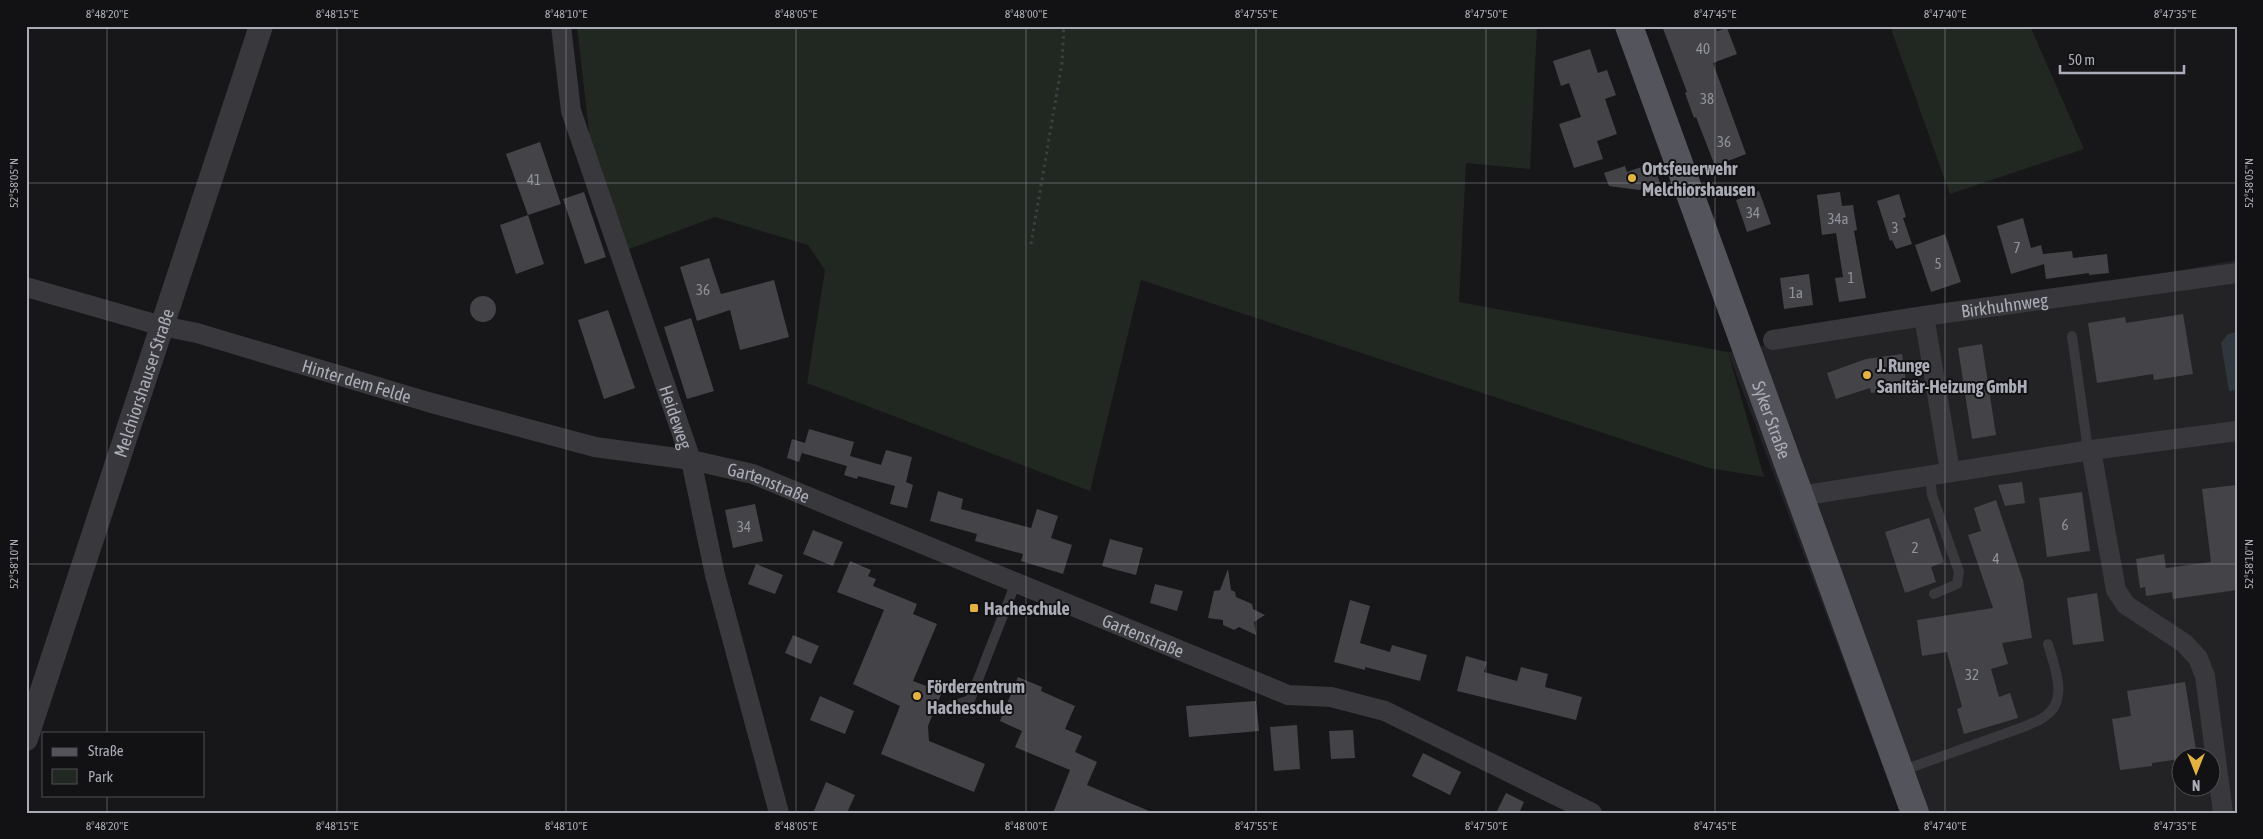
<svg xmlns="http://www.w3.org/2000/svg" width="2263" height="839" font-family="'Asap Condensed',sans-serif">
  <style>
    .built { fill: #232325; fill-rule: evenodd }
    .green { fill: #212822 }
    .water { fill: #2f373d }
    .building { fill: #444448 }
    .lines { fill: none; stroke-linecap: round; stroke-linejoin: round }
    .path { stroke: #3e3f44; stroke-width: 3; stroke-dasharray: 2.5 4; stroke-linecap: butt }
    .service { stroke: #38383d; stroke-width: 10 }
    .minor { stroke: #38383d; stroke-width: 20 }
    .tertiary { stroke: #38383d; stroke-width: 24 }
    .primary { stroke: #54555c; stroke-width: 28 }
    .ticks { fill: none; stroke: #aaadb7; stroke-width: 1; stroke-opacity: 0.45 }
    .poi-dot { fill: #e4b243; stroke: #121113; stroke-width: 2 }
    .labels { text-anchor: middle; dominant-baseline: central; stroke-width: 4; stroke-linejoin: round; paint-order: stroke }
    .number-label { font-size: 15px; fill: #90939b }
    .poi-label { font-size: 18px; font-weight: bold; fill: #aaadb7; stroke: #121113; text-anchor: start }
    .street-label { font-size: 18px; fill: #aaadb7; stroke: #121113 }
    .neatline { fill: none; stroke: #aaadb7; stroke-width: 2 }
    .ticks-label { font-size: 12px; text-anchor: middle; fill: #aaadb7 }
  </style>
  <rect width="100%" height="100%" fill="#171618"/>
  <path class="built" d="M2237,260v553h-337l-172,-461zM2180,756h30v30h-30z"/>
  <path class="green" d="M577,26h960l-7,143 -64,-6 -7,139 269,50 36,125 -55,-9 -568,-188 -51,211 -283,-108 18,-113 -17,-25 -93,-28 -91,34 -33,-102z
    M1890,26h140l54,123 -134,45z"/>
  <path class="water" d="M2237,332v58l-8,1 -8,-48 7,-9z"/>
  <path class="building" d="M1662,26h54l1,5 10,-3 10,26 -24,9 33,91 -31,12 -19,-49 -2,1 -9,-25 2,-1z
    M1590,49l8,24 9,-3 9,25 -11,4 12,35 -20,7 6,18 -29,9 -15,-44 22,-7 -12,-34 -8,3 -8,-25z
    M540,142l21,62 -33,11 -22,-61z
    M1653,163l7,20 -21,7 -30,-4 -5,-13 21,-7 2,6z
    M1759,191l12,33 -24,8 -11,-32z
    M584,192l22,65 -21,7 -22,-65z
    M1840,192l2,14 11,-1 4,25 -3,1 12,67 -27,4 -4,-24 8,-1 -7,-44 -14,2 -5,-40z
    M1899,194l7,23 -3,1 9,26 -16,5 -4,-9 -2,1 -13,-40z
    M528,215l16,49 -28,10 -16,-49z
    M2023,218l8,30 10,-3 2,9 29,-3 1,7 34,-4 2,19 -20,2v-2l-43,6 -2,-15 -33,10 -14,-48z
    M1945,234l16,48 -30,10 -16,-47z
    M709,258l12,36 53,-14 15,57 -49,13 -10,-40 -33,11 -17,-54z
    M1809,274l4,31 -29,4 -4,-31z
    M470 309a13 13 0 1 1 26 0a13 13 0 1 1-26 0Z
    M608,310l27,78 -31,11 -26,-79z
    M2183,314l10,60 -39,6 -1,-6 -56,9 -9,-60 37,-6 1,6z
    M691,318l23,73 -27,8 -23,-72z
    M1982,344l14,91 -24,4 -14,-91z
    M1902,354l5,34 -36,5 -1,-5 -34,11 -9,-26 39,-14z
    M809,429l45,13 -4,14 31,9 5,-15 26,7 -6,25 7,3 -6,23 -17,-4 5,-18 -37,-10 -1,3 -13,-4 3,-9 -45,-13z
    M792,439l13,4 -6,19 -12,-4z
    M2022,482l3,21 -20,3 -7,-21z
    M2237,485v105l-64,9 -1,-7 -26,4 -1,-9 -5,1 -4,-29 28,-5 2,14 45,-6 -9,-73z
    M938,491l25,8 -2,10 70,19 6,-19 21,7 -7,22 21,7 -9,29 -42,-13 2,-7 -48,-13 2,-7 -47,-13z
    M2082,492l8,59 -43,6 -8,-59z
    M1996,500l27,80 9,58 -30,5 6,21 -17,5 8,28 11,-4 8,25 -54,16 -7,-25 5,-2 -15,-55 -25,4 -5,-36 76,-12 -25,-73 13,-4 -7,-23z
    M755,504l8,37 -30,7 -8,-38z
    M1929,518l15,44 -13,5 5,15 -31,11 -20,-61z
    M813,530l30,12 -10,24 -30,-12z
    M1110,539l33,9 -7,27 -34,-9z
    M850,561l21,9 -3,6 8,3 -3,7 44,18 -4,10 24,10 -24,57 29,11 -14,34 1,15 56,23 -11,28 -93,-38 19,-48 -47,-22 31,-74 -47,-18z
    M756,564l27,11 -8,19 -27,-10z
    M1228,569l3,21 4,2 1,5 16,7 1,5 12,6 -11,7 2,13 -17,-8 -5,3 -11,-5v-5l-15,-2 6,-27 6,-1z
    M1155,584l28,7 -6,20 -27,-8z
    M2097,593l7,48 -31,4 -6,-47z
    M1350,600l20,6 -10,37 30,9 2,-7 35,10 -7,26 -55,-14v3l-31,-8z
    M793,635l26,11 -8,18 -26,-11z
    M1466,656l21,6 -3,10 33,9 4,-14 27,7 -3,13 37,10 -6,23 -119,-29z
    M1018,677l24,10 -1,4 34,15 -10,23 17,7 -7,16 22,10 -10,23 67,28h-101l17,-43 -55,-23 7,-16 -22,-10z
    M2185,682l12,74h-17v3l-28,4v3l-32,4 -8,-51 19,-3 -4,-25z
    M820,696l34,15 -9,23 -35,-14z
    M1256,701l3,30 -70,6 -3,-31z
    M1297,725l3,44 -26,2 -4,-44z
    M1353,730l2,28 -24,1 -2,-28z
    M1423,753l38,19 -11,23 -38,-19z
    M826,782l29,13 -8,18h-34z
    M1506,793l18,9 -5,11h-23z"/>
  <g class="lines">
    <path class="path" d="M1031,244l31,-181 2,-37"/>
    <path class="service" d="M2072,336l16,114
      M1930,474l2,21 27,77 -2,12 -23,10
      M949,707l21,-7 46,-118
      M1901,771l125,-45c6,-3 13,-5 18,-9 26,-16 10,-51 4,-73"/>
    <g class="minor">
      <path id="s1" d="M561,26l10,85 120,349 24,115 64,238"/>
      <path id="s2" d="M26,287l136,39 35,7 231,69 167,45 96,13 62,14 535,221 43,2 54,14 207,102"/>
      <path d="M1924,316l26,155"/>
      <path id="s3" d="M1773,340l151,-24 313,-43"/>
      <path d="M2091,450l25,140 10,15 58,38 14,15 7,18 18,137"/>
      <path d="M1800,496l291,-46 146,-19"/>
    </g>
    <path class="tertiary" id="s4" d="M26,739l235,-713"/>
    <path class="primary" id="s5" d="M1629,26l286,787"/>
  </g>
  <path class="ticks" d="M107,26v707M337,26v787M566,26v787M796,26v787M1026,26v787M1256,26v787M1486,26v787M1715,26v787M1945,26v787M2175,26v787M26,183h2211M26,564h2211M107,795v18"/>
  <g class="poi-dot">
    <circle cx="1632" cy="178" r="5"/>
    <circle cx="1867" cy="375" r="5"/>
    <rect x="969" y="603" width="10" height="10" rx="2.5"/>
    <circle cx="917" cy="696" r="5"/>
  </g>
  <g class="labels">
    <g class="number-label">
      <text x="1703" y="48">40</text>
      <text x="1707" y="98">38</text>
      <text x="1724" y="141">36</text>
      <text x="534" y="179">41</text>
      <text x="1753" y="212">34</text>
      <text x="1838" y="218">34a</text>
      <text x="1895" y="227">3</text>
      <text x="2017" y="247">7</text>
      <text x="1938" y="263">5</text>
      <text x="1851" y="277">1</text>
      <text x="703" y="289">36</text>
      <text x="1796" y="292">1a</text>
      <text x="2065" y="524">6</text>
      <text x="744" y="526">34</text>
      <text x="1915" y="547">2</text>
      <text x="1996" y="558">4</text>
      <text x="1972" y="674">32</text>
    </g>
    <g class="poi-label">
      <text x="1642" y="168">Ortsfeuerwehr<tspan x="1642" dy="21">Melchiorshausen</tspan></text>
      <text x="1877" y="365">J. Runge<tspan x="1877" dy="21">Sanitär-Heizung GmbH</tspan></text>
      <text x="984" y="608">Hacheschule</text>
      <text x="927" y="686">Förderzentrum<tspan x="927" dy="21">Hacheschule</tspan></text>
    </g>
    <g class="street-label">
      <text stroke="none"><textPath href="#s3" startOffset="234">Birkhuhnweg</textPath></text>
      <text stroke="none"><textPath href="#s2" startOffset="344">Hinter dem Felde</textPath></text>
      <text stroke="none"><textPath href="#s4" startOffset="375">Melchiorshauser Straße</textPath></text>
      <text stroke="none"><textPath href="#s1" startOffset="409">Heideweg</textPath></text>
      <text stroke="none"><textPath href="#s5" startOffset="419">Syker Straße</textPath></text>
      <text stroke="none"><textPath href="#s2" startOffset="769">Gartenstraße</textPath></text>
      <text stroke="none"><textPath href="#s2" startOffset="1174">Gartenstraße</textPath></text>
    </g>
  </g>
  <rect width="2263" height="839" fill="none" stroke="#121113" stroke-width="55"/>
  <rect x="42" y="732" width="162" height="65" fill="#121113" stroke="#4f4f55"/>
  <rect x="52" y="748" width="25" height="8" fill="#54555c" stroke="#4f4f55"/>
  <text x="88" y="756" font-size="15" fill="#aaadb7">Straße</text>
  <rect x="52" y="769" width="25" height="15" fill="#212822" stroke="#4f4f55"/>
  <text x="88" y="782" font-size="15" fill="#aaadb7">Park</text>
  <g transform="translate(2196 772) rotate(180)"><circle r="24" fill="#121113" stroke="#4f4f55"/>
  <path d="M0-4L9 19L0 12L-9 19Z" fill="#e4b243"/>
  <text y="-8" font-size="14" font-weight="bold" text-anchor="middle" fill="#aaadb7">N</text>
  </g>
  <path d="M2060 65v8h124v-8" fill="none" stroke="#aaadb7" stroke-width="2.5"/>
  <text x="2068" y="65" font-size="15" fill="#aaadb7" stroke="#121113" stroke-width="4" paint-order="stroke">50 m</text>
  <rect x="28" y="28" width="2208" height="784" class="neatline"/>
  <g class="ticks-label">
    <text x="107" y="18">8°48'20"E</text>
    <text x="337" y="18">8°48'15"E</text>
    <text x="566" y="18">8°48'10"E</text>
    <text x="796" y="18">8°48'05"E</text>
    <text x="1026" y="18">8°48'00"E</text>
    <text x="1256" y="18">8°47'55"E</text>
    <text x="1486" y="18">8°47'50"E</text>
    <text x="1715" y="18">8°47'45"E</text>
    <text x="1945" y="18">8°47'40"E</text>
    <text x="2175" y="18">8°47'35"E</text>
    <text transform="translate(2249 183) rotate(-90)" y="4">52°58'05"N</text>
    <text transform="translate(14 183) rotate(-90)" y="4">52°58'05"N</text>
    <text transform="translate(2249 564) rotate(-90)" y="4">52°58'10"N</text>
    <text transform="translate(14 564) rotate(-90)" y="4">52°58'10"N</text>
    <text x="107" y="830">8°48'20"E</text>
    <text x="337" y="830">8°48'15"E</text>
    <text x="566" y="830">8°48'10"E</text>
    <text x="796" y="830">8°48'05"E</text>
    <text x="1026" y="830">8°48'00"E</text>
    <text x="1256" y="830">8°47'55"E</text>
    <text x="1486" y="830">8°47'50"E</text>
    <text x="1715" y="830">8°47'45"E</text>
    <text x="1945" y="830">8°47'40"E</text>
    <text x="2175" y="830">8°47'35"E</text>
  </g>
</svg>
